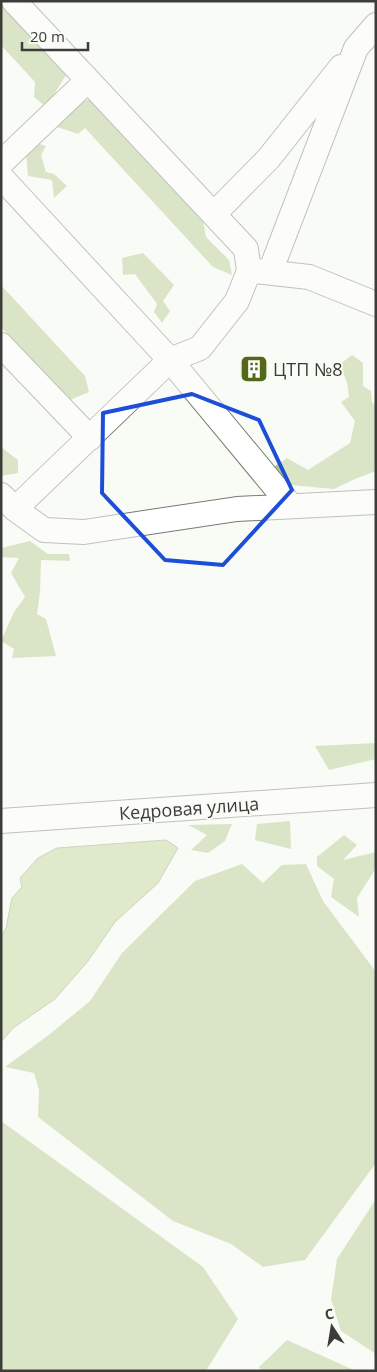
<svg xmlns="http://www.w3.org/2000/svg" width="377" height="1372" font-family="'Open Sans',sans-serif">
  <style>
    .forest { fill: #b3c98e }
    .water { fill: #bed498; stroke: #97a77c }
    .lines { fill: none; stroke-linecap: round; stroke-linejoin: round }
    .minor-casing { stroke: #797b75; stroke-width: 26 }
    .minor { stroke: #fff; stroke-width: 24 }
    .marked { fill: none; stroke: #1d4ed8; stroke-width: 4; stroke-linejoin: round }
    .labels { text-anchor: middle; dominant-baseline: central; stroke-width: 4; stroke-linejoin: round; paint-order: stroke }
    .poi-label { font-size: 18px; fill: #3c3d3a; stroke: #f9fcf5; text-anchor: start }
    .street-label { font-size: 18px; fill: #3c3d3a; stroke: #f9fcf5 }
  </style>
  <rect width="100%" height="100%" fill="#f9fcf5"/>
  <path class="forest" d="M1,1l67,71 -22,35 -12,-10 1,-15 -34,-37z
    M92,98l110,117 4,22 23,23 3,15 -19,-8 -128,-139 -7,6 -21,-7 18,-22z
    M34,142l12,4 -5,9 5,17 8,2 13,12 -13,12 -2,-18 -24,-4 -2,-23z
    M143,253l31,32 -11,16 7,10 -8,12 -8,-11 3,-8 -22,-30 -12,1 -1,-17z
    M1,285l84,91 4,16 -19,8 -69,-73z
    M352,355l11,8v23l8,5 1,11 4,4v65l-21,8 -21,10 -43,-4 -19,-17 15,-10 21,12 42,-27 5,-22 -14,-19 8,-5 -2,-14 -7,-19z
    M1,447l17,13v13l-17,3z
    M30,541l18,13h21l1,7 -29,-1 -1,32 -3,22 9,5 10,37 -44,2 2,-9 -13,-8 13,-29 11,-15 -14,-24 8,-15 -18,-1v-9z
    M376,743v16l-47,11 -14,-24z
    M290,821l1,28 -36,-9 2,-16z
    M232,824l-7,17 -17,12 -17,-3 16,-15 -19,-10z
    M344,835l13,10 -14,15 33,-8v16l-19,30 2,19 -28,-20 3,-18 -17,-13v-9z
    M242,864l21,19 19,-18 24,-1 17,37 53,71v191l-71,97 -42,7 -32,-23 -58,-23 -135,-104 1,-27 -5,-17 -29,-6 45,-33 40,-33 32,-48 73,-72z
    M1,1121l202,146 35,52 -32,52h-205z
    M376,1199v155l-35,-23 -10,-32 6,-40z
    M287,1340l69,31h-94l-3,-4z"/>
  <path class="water" d="M166,840l12,8 -20,35 -43,39 -27,39 -33,38 -42,29 -12,14v-105l5,-9 6,-30 10,-11 -2,-9 18,-20 19,-10z"/>
  <g class="lines">
    <defs>
      <path id="minor" d="M14,1l232,248 3,22 -12,30 -37,47 -30,12 -155,149
        M1,163l87,-83
        M1,177l169,183 121,146
        M214,214l55,-56 72,-91
        M256,271l53,6 67,27
        M270,272l86,-224 20,-23
        M1,345l89,93
        M1,495l14,14 29,21 40,2 153,-23 139,-7
        M1,821l375,-26"/>
    </defs>
    <use href="#minor" class="minor-casing"/>
    <use href="#minor" class="minor"/>
  </g>
  <path d="M0 0H377V1372H0ZM192,394l67,26 33,70 -69,75 -58,-5 -63,-67 1,-80z" fill="#f9fcf5" fill-opacity=".55" fill-rule="evenodd"/>
  <path class="marked" d="M192,394l67,26 33,70 -69,75 -58,-5 -63,-67 1,-80z"/>
  <defs>
    <symbol id="building-square" viewBox="-11 -11 22 22"><rect x="-9" y="-9" width="18" height="18" rx="4" fill="#516918" stroke="#f9fcf5"/><path d="M-4-6H4V6H1V3H-1V6H-4ZM-2.5-4.3h1.7v1.8h-1.7ZM.8-4.3h1.7v1.8H.8ZM-2.5-1h1.7V.8h-1.7ZM.8-1h1.7V.8H.8Z" fill="#fff"/></symbol>
  </defs>
  <g fill-rule="evenodd">
    <use href="#building-square" x="238" y="353" width="32" height="32"/>
  </g>
  <g class="labels">
    <g class="poi-label">
      <text x="273" y="369">ЦТП №8</text>
    </g>
    <g class="street-label">
      <text transform="translate(189 808) rotate(-4)">Кедровая улица</text>
    </g>
  </g>
  <rect width="377" height="1372" fill="none" stroke="#3c3d3a" stroke-width="5"/>
  <g transform="translate(332 1327) rotate(348)" stroke="#f9fcf5" stroke-width="4" paint-order="stroke">
  <path d="M0-4L9 19L0 12L-9 19Z" fill="#3c3d3a"/>
  <text y="-8" font-size="14" font-weight="bold" text-anchor="middle" fill="#3c3d3a">С</text>
  </g>
  <path d="M22 42v8h66v-8" fill="none" stroke="#3c3d3a" stroke-width="2.5"/>
  <text x="30" y="42" font-size="15" fill="#3c3d3a" stroke="#f9fcf5" stroke-width="4" paint-order="stroke">20 m</text>
</svg>
